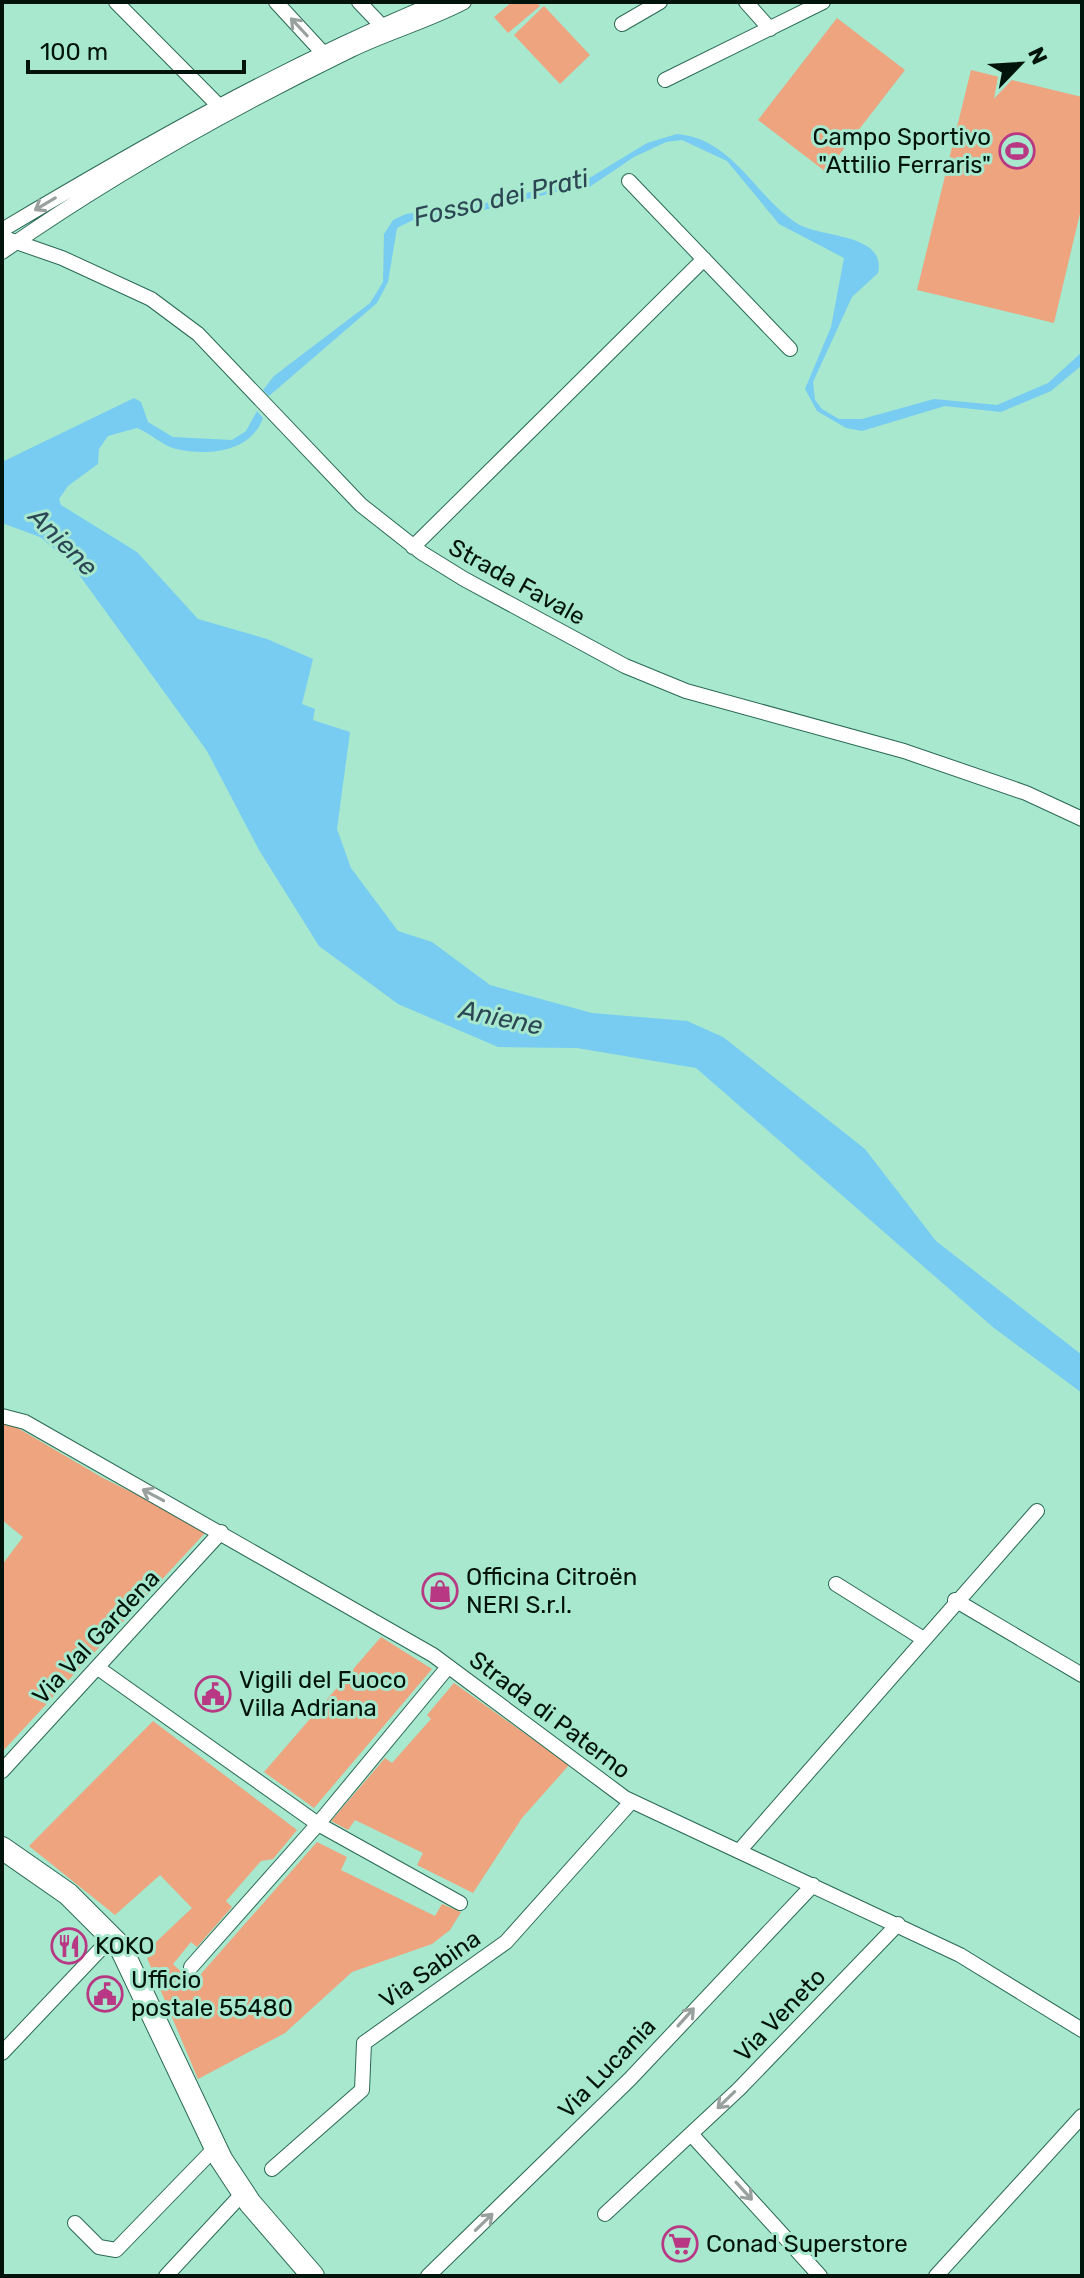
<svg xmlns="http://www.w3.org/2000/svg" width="1084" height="2278" font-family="Rubik,sans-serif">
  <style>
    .green { fill: #eda47f }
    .water { fill: #78ccf1 }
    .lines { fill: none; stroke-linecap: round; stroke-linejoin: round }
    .street-casing { stroke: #2a6954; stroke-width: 16 }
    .primary-casing { stroke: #2a6954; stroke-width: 24 }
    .street { stroke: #fff; stroke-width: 14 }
    .primary { stroke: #fff; stroke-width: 22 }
    .oneway { stroke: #99a19e }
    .labels { text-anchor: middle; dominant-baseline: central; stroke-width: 6; stroke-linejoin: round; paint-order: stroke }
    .poi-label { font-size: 24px; fill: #00140c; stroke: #a7e8ce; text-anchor: start }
    .street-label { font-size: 24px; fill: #00140c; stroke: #a7e8ce }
    .water-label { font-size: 26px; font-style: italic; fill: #2c4753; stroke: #a7e8ce }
  </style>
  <rect width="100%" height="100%" fill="#a7e8ce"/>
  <path class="green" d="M512,2h24l4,4 -32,27 -14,-16z
    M544,6l46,49 -30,29 -46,-49z
    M837,18l68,52 -79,102 -68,-52z
    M971,70l111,27v108l-28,118 -137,-33z
    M2,1424l14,3 87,51 91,45 11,10 -203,219v-187l21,-28 -21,-17z
    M381,1637l51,32 -118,139 -50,-36z
    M454,1683l115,82 -47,53 -49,75 -56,-28 6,-12 -68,-33 -7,10 -17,-9 54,-63 7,5 39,-44 -4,-4z
    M153,1721l144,109 -24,29 -12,2 -35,40 6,6 -35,40 -6,-5 -18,22 20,19 124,-141 30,15 -6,13 94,46 7,-12 19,8 -11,18 -18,14 -80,28 -67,61 -87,46 -51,-121 8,-4 1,-12 36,-34 -32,-33 -45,40 -86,-69z"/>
  <path class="water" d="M677,134c57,5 78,63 121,90 23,14 89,9 80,49l-26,24 -39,85 2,18 7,9 17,10h23l72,-20 63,6 51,-22 34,-31v13l-31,26 -50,21 -56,-6 -83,25 -16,-3 -29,-17 -12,-22 26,-62 13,-69 -65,-34 -52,-63 -45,-21 -16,2 -32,15 -46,31 -28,3 -84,21 -63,8 -16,8 -9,54 -11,21 -108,93 -6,-6 11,-14 96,-73 13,-21 1,-48 9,-14 13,-6 80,-11 105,-26 56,-34z
    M134,398l7,4 7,20 25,15 59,3 14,-9 11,-20 6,7c-12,34 -55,38 -87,31 -13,-3 -26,-16 -39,-21l-29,8 -9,13 -1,15 -30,22 -9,13 2,6 76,47 61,67 69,20 46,20 -11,45 13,5 -2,11 37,12 -13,97 14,39 47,63 34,11 58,43 102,28 95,8 36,16 142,112 71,92 146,114v38l-88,-65 -298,-260 -119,-20 -79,-1 -100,-43 -79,-58 -60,-96 -52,-99 -138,-190 -29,-24 -38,-14v-61z"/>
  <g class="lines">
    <defs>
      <path id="street" d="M116,2l102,103
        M276,2l47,51
        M359,2l22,23
        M746,2l24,27
        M622,24l38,-22
        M665,80l158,-78
        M629,181l161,168
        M2,230c141,-84 283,-165 436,-228
        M2,237l60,21 89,41 47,35 163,171 61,48 42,26 161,87 61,25 218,60 122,42 56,26
        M2,252c111,-78 228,-143 349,-202 37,-18 77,-29 113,-48
        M413,547l291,-288
        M2,1416l23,6 408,233 192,143 335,157 122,75
        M836,1584l86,54
        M955,1600l127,75
        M98,1668l220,156 142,79
        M2,1771l219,-239
        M740,1850l297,-339
        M191,1967l127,-143 130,-157
        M2,2053l110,-116
        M691,2134l129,142
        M272,2169l90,-79 2,-47 142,-101 125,-140
        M605,2214l134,-125 159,-165
        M75,2223l24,24 17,3 99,-102
        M166,2276l77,-83
        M428,2276l202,-197 183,-194
        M936,2276l146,-160"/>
      <path id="primary" d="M2,1848l66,46 52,52 101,213 29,44 63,73"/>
    </defs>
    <use href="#street" class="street-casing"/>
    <use href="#primary" class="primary-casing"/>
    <use href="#street" class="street"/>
    <use href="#primary" class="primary"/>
  </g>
  <defs><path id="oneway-shaft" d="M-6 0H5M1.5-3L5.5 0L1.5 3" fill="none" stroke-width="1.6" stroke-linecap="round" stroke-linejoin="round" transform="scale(2)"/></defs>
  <g class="oneway">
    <use href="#oneway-shaft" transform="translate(299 27) rotate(-133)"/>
    <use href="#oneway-shaft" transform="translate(45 204) rotate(149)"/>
    <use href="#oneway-shaft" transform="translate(153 1495) rotate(-152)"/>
    <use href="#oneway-shaft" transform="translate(686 2017) rotate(-48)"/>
    <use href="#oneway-shaft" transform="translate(726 2100) rotate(136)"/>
    <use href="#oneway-shaft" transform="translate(744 2191) rotate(48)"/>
    <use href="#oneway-shaft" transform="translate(484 2222) rotate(-44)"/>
  </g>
  <defs>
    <symbol id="stadium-ring" viewBox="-11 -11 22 22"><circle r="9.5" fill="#a7e8ce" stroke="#b83884" stroke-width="1.5"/><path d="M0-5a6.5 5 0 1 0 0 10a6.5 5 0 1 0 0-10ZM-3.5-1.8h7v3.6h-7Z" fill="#b83884"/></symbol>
    <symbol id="shop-ring" viewBox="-11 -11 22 22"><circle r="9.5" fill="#a7e8ce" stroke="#b83884" stroke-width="1.5"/><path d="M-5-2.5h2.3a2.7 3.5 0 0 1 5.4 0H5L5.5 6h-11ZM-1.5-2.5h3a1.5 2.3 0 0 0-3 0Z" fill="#b83884"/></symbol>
    <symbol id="civic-ring" viewBox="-11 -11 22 22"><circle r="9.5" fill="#a7e8ce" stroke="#b83884" stroke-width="1.5"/><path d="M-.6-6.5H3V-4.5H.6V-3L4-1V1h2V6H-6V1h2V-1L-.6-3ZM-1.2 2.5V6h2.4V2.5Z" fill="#b83884"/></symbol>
    <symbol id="restaurant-ring" viewBox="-11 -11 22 22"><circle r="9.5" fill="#a7e8ce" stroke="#b83884" stroke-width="1.5"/><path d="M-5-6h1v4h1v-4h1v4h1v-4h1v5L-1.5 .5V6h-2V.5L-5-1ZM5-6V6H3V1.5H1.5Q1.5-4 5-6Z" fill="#b83884"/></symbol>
    <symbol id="supermarket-ring" viewBox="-11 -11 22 22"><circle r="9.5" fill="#a7e8ce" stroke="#b83884" stroke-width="1.5"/><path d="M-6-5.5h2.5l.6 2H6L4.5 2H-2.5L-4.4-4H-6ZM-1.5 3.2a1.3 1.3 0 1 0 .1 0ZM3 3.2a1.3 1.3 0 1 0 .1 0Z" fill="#b83884"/></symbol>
  </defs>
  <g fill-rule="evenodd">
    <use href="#stadium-ring" x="997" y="131" width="40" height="40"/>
    <use href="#shop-ring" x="420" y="1571" width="40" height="40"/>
    <use href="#civic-ring" x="193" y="1674" width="40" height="40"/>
    <use href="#restaurant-ring" x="49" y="1926" width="40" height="40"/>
    <use href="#civic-ring" x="85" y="1974" width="40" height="40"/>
    <use href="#supermarket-ring" x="660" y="2224" width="40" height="40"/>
  </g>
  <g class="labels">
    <g class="poi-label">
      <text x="991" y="137" text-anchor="end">Campo Sportivo<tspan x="991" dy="28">"Attilio Ferraris"</tspan></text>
      <text x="466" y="1577">Officina Citroën<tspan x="466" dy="28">NERI S.r.l.</tspan></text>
      <text x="239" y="1680">Vigili del Fuoco<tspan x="239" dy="28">Villa Adriana</tspan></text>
      <text x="95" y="1946">KOKO</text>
      <text x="131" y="1980">Ufficio<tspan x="131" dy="28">postale 55480</tspan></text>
      <text x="706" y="2244">Conad Superstore</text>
    </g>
    <g class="street-label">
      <text transform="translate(517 582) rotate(29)">Strada Favale</text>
      <text transform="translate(96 1637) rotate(-47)">Via Val Gardena</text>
      <text transform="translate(550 1715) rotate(37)">Strada di Paterno</text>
      <text transform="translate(430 1969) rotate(-35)">Via Sabina</text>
      <text transform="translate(780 2015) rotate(-46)">Via Veneto</text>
      <text transform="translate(607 2068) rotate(-46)">Via Lucania</text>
    </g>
    <g class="water-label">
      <text transform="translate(501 198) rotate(-13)">Fosso dei Prati</text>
      <text transform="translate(63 542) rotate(45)">Aniene</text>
      <text transform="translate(501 1018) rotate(12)">Aniene</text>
    </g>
  </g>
  <rect width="1084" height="2278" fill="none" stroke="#00140c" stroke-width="8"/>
  <g transform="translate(1020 64) rotate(65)" stroke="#a7e8ce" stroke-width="6" paint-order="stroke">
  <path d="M0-6L14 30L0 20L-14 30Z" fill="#00140c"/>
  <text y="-12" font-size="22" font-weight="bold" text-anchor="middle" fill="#00140c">N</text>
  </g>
  <path d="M28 60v12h216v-12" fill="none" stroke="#00140c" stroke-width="4"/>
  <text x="40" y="60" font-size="24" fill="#00140c" stroke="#a7e8ce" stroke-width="6" paint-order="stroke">100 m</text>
</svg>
